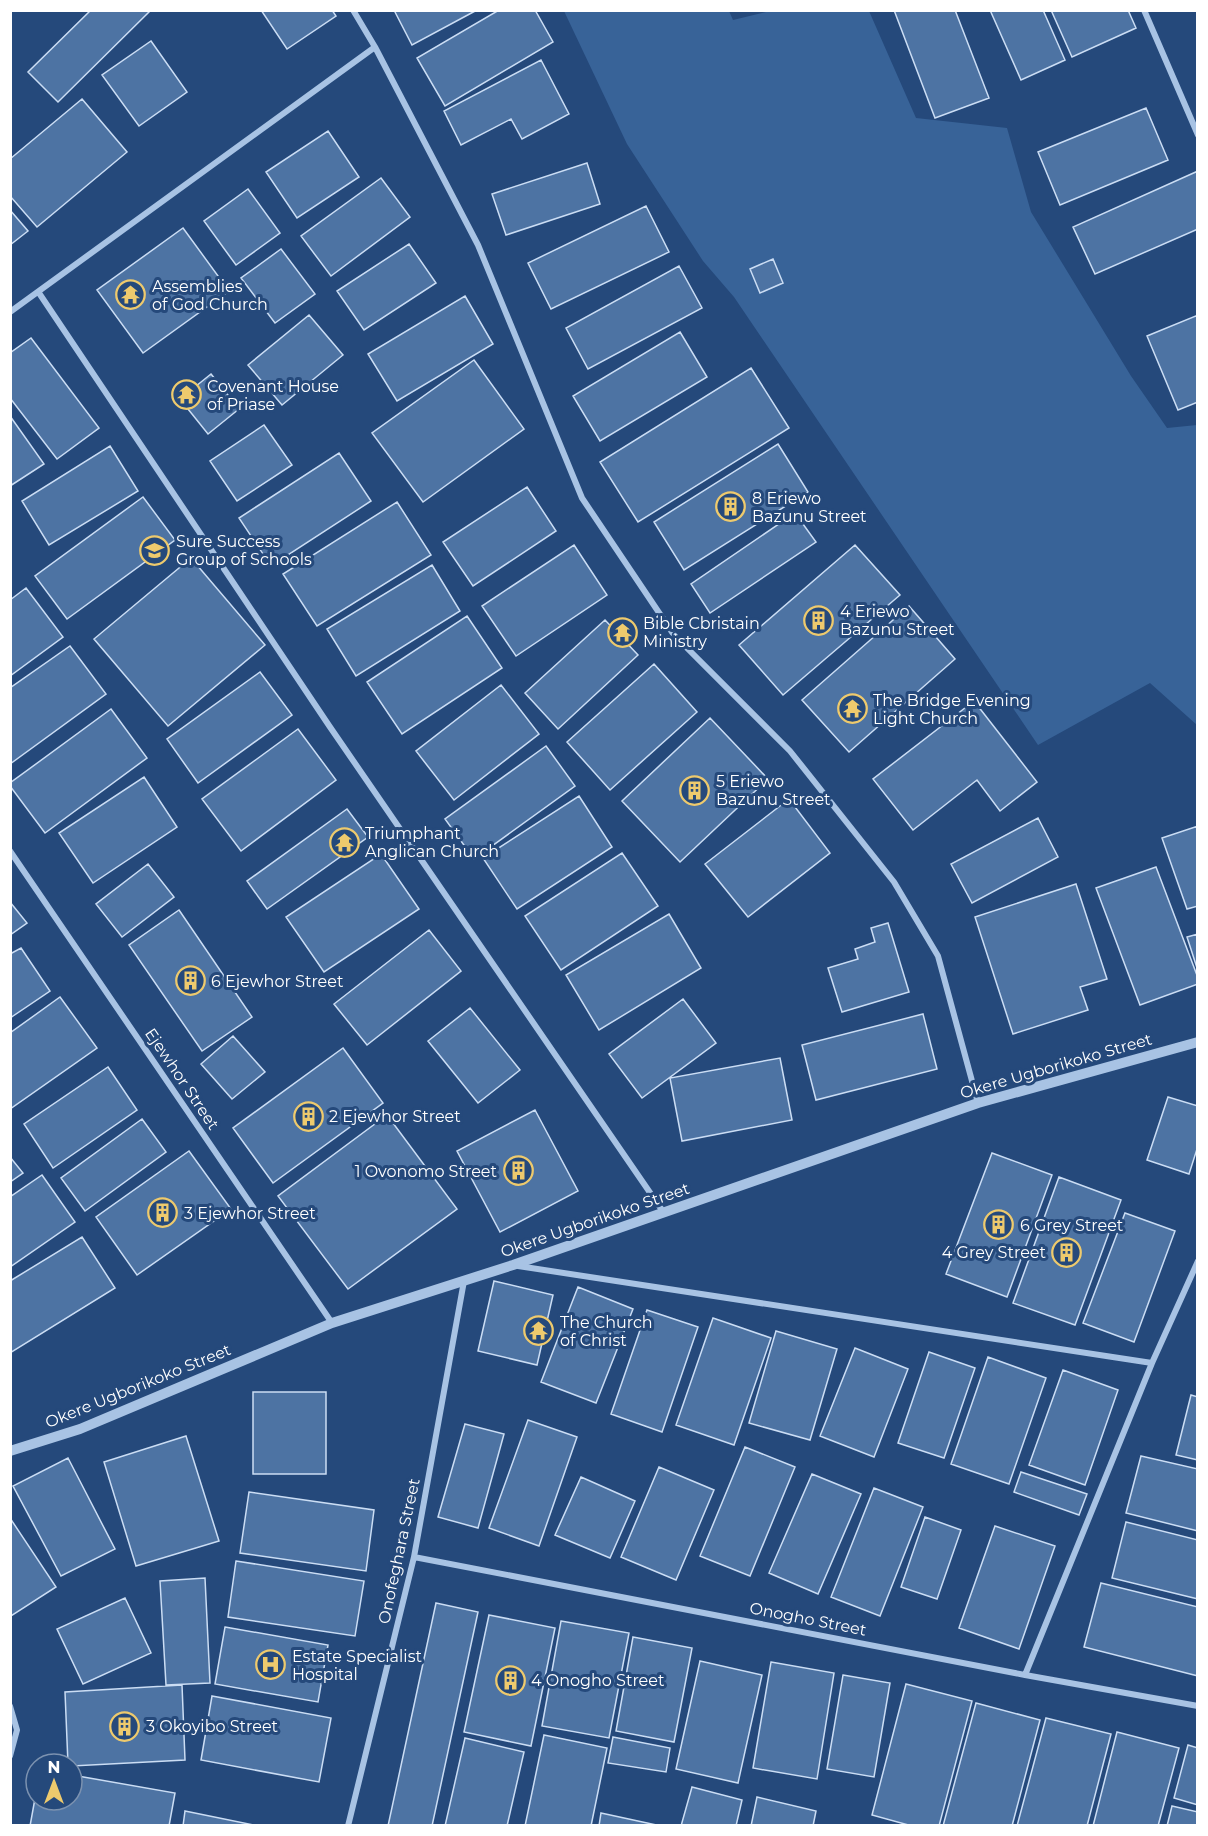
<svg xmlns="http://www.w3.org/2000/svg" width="1208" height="1836" font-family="Montserrat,sans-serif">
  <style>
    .green { fill: #386398 }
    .building { fill: #4d73a3; stroke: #cbddf4; stroke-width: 1.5 }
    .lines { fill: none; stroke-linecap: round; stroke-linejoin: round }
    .minor { stroke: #a8c3e4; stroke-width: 6 }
    .tertiary { stroke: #a8c3e4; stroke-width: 10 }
    .labels { text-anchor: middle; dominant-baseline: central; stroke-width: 6; stroke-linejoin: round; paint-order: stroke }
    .poi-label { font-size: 16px; fill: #fff; stroke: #25497b; text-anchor: start }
    .street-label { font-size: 16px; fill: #fff; stroke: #25497b }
  </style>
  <rect width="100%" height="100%" fill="#25497b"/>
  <path class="green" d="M564,11h165l4,9 37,-9h99l47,107 91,10 24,84 100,164 36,52 30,-3v300l-47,-42 -112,62 -304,-448 -31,-36 -76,-117z"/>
  <path class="building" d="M91,10h60l-93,92 -30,-30z
    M261,10h71l4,6 -49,33z
    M394,10h83l-65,35z
    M499,10h36l18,32 -108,64 -28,-48z
    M894,10h61l34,88 -54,20z
    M990,10h53l22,50 -44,20z
    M1051,10h77l8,18 -64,29z
    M151,41l36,51 -48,34 -37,-51z
    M541,60l28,54 -47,25 -11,-20 -50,26 -17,-34z
    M82,99l45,53 -90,75 -27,-31v-37z
    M1146,108l22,52 -108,45 -22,-53z
    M328,131l31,46 -62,41 -31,-46z
    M587,163l13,41 -94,31 -14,-41z
    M1198,171v58l-103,45 -22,-47z
    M381,178l29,39 -79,59 -30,-40z
    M248,189l32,44 -44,32 -32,-44z
    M646,206l23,46 -118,57 -23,-46z
    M10,210l18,21 -18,14z
    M183,228l46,63 -86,62 -46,-63z
    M409,244l27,39 -72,47 -27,-39z
    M281,249l34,45 -40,29 -34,-45z
    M773,259l10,24 -23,10 -10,-24z
    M679,266l23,42 -114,61 -22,-41z
    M465,296l28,48 -96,57 -29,-47z
    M309,315l34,40 -61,50 -34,-40z
    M1198,315v87l-20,8 -31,-74z
    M680,332l27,45 -107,64 -27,-45z
    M31,338l68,90 -42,31 -47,-61v-45z
    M474,360l50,69 -101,73 -51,-69z
    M751,368l38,60 -151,94 -38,-60z
    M211,374l28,35 -31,25 -28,-35z
    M10,416l34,48 -34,22z
    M264,425l28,40 -55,36 -27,-40z
    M778,444l30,48 -124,78 -30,-48z
    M110,446l28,45 -89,54 -27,-44z
    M339,453l32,48 -100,65 -32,-48z
    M527,487l29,44 -83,55 -30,-44z
    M143,497l32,43 -108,79 -32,-43z
    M397,502l34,53 -114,71 -34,-52z
    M795,513l21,29 -106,71 -19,-29z
    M574,545l33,50 -91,61 -34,-50z
    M855,545l45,50 -117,100 -44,-50z
    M191,558l74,87 -97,81 -74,-87z
    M432,565l28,46 -104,65 -29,-47z
    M26,588l37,49 -53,39v-76z
    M909,606l46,53 -106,93 -47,-52z
    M467,616l35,52 -100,66 -35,-52z
    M605,620l33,35 -80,74 -33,-36z
    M70,646l36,48 -96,70v-76z
    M654,664l43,48 -87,78 -43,-48z
    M260,672l32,43 -94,68 -31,-44z
    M501,685l38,49 -85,66 -38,-49z
    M974,701l63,81 -37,29 -23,-31 -64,50 -40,-51z
    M111,709l36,49 -102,75 -35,-47v-3z
    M710,718l58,61 -88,83 -58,-61z
    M298,729l38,51 -95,71 -39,-52z
    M546,746l29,40 -101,73 -29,-40z
    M144,777l33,50 -84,56 -34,-50z
    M579,796l33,51 -95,62 -34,-51z
    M789,799l41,54 -82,64 -43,-53z
    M347,809l21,28 -101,72 -20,-28z
    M1038,818l20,39 -86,46 -21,-39z
    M1198,826v80l-11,3 -25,-71z
    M622,853l36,53 -97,64 -36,-54z
    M381,854l38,55 -95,63 -38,-55z
    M148,864l26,33 -52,40 -26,-33z
    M1156,867l42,111v6l-58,21 -44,-117z
    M1076,884l31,95 -27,8 8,23 -75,24 -38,-117z
    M10,902l17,21 -17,12z
    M179,910l73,107 -50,34 -73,-106z
    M669,914l32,54 -102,62 -33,-55z
    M888,923l21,69 -67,20 -14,-44 30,-9 -3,-10 20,-7 -4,-14z
    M429,930l32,41 -94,74 -33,-41z
    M1198,934v37l-11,-34z
    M21,948l29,43 -40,27v-64z
    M60,997l37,51 -87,61v-76z
    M683,999l33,44 -74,55 -33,-44z
    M470,1008l50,62 -42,33 -50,-62z
    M923,1014l14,55 -121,31 -14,-55z
    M233,1036l32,36 -33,27 -31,-35z
    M343,1048l40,55 -110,80 -40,-55z
    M780,1058l12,62 -110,21 -12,-63z
    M108,1067l29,43 -84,58 -29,-44z
    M1168,1097l30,9v40l-9,28 -42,-14z
    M535,1110l43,81 -78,41 -43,-81z
    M387,1115l70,94 -109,80 -70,-93z
    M142,1119l24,33 -81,59 -24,-33z
    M189,1151l42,58 -94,66 -41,-58z
    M992,1153l60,22 -45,122 -61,-23z
    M10,1157l13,16 -13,9z
    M42,1175l33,47 -65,45v-70z
    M1059,1177l62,23 -46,125 -62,-22z
    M1125,1213l50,18 -41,111 -51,-19z
    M82,1237l33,51 -105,65v-72z
    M494,1281l59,14 -16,70 -59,-14z
    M578,1287l55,22 -37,94 -55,-21z
    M647,1310l51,17 -36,105 -51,-18z
    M713,1318l58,20 -37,107 -58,-20z
    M776,1331l61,18 -27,91 -61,-17z
    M855,1348l53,21 -34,88 -54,-21z
    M929,1352l46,16 -31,90 -46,-15z
    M988,1357l58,21 -37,106 -58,-20z
    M1063,1370l55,20 -33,95 -56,-20z
    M253,1392h73v82h-73z
    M1191,1395l7,2v63l-22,-5z
    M528,1420l49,17 -38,109 -50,-18z
    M465,1424l39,10 -26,94 -40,-11z
    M186,1436l33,105 -83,25 -32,-104z
    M745,1447l50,20 -45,109 -50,-20z
    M1141,1456l57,13v62l-72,-18z
    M68,1458l47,91 -54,27 -48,-90z
    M659,1467l55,23 -38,90 -55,-23z
    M1021,1472l66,22 -8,21 -65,-23z
    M812,1474l49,20 -43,100 -49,-21z
    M581,1477l54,24 -25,57 -55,-23z
    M874,1488l49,19 -43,109 -49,-19z
    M249,1492l125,18 -8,61 -126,-18z
    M925,1517l36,13 -24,69 -36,-12z
    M10,1518l46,69 -45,29 -1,-2z
    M1126,1522l72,18v59l-86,-21z
    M995,1526l60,20 -36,103 -60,-21z
    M236,1561l128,20 -9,55 -127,-19z
    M205,1578l5,105 -44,2 -6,-104z
    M1101,1583l97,24v69l-114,-29z
    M125,1598l26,55 -68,31 -26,-55z
    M436,1603l42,9 -46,214h-44z
    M489,1615l66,13 -24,118 -67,-14z
    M561,1621l68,12 -20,105 -67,-12z
    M225,1627l103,18 -10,57 -103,-18z
    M633,1637l59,11 -18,94 -58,-11z
    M700,1661l62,14 -24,108 -62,-14z
    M771,1662l63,11 -17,106 -64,-11z
    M843,1675l47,8 -16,94 -47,-8z
    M906,1684l66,17 -33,125h-27l-40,-11z
    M182,1685l3,75 -113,6v-2h-4l-3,-72z
    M212,1696l119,22 -12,64 -118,-22z
    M976,1703l64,17 -28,106h-69z
    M1046,1718l65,16 -24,92h-70z
    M1117,1732l62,16 -21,78h-65z
    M544,1735l63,13 -16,78h-66z
    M613,1737l57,11 -4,24 -58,-9z
    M465,1738l59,14 -17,74h-62z
    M1188,1745l10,3v57l-24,-7z
    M72,1775l103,18 -6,33h-139l6,-33v7h36z
    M692,1787l50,13 -6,26h-55z
    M757,1797l59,14 -3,15h-62z
    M1172,1806l26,6v14h-31z
    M185,1811l73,15h-75z
    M601,1813l60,13h-62z"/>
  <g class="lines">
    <path class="minor" d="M353,10l22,37 103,198 104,253 92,137 116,116 104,131 44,74 40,147
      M1144,10l54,125
      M39,293l291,434 334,486
      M10,312l365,-265
      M10,851l322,472
      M518,1266l634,97
      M414,1557l611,118 173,31
      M1025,1675l127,-312 46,-102
      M10,1706l7,24 -7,26
      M348,1826l66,-269 50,-276"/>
    <path class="tertiary" d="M10,1451l70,-22 252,-106 181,-58 465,-162 220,-61"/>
  </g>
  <defs>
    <symbol id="temple-ring" viewBox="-11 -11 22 22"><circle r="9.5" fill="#25497b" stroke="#eeca6d" stroke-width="1.5"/><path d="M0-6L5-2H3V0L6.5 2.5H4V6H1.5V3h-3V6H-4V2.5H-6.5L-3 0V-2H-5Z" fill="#eeca6d"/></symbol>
    <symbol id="building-ring" viewBox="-11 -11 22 22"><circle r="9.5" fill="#25497b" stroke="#eeca6d" stroke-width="1.5"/><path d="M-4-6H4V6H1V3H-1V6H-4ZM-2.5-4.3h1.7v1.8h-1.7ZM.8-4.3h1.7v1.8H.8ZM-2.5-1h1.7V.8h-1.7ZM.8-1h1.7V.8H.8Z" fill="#eeca6d"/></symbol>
    <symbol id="school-ring" viewBox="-11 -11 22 22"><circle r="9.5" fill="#25497b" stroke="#eeca6d" stroke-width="1.5"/><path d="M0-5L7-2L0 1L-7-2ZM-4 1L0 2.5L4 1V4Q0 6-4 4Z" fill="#eeca6d"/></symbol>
    <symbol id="hospital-ring" viewBox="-11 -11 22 22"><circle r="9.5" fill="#25497b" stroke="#eeca6d" stroke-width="1.5"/><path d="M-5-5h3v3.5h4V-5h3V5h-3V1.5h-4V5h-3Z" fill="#eeca6d"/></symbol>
  </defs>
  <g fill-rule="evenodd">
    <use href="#temple-ring" x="114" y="278" width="33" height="33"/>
    <use href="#temple-ring" x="170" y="378" width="33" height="33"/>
    <use href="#building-ring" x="714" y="490" width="33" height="33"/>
    <use href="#school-ring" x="138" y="534" width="33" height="33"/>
    <use href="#building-ring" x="802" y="604" width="33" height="33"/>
    <use href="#temple-ring" x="606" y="616" width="33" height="33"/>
    <use href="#temple-ring" x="836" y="692" width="33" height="33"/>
    <use href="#building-ring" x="678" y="774" width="33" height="33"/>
    <use href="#temple-ring" x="328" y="826" width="33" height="33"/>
    <use href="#building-ring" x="174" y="964" width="33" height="33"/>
    <use href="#building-ring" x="292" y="1100" width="33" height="33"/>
    <use href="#building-ring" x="502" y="1154" width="33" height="33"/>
    <use href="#building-ring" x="146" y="1196" width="33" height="33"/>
    <use href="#building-ring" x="982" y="1208" width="33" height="33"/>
    <use href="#building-ring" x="1050" y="1236" width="33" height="33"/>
    <use href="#temple-ring" x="522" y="1314" width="33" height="33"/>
    <use href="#hospital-ring" x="254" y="1648" width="33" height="33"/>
    <use href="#building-ring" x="494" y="1664" width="33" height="33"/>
    <use href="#building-ring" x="108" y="1710" width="33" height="33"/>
  </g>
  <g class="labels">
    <g class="poi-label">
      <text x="152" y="286">Assemblies<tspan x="152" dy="18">of God Church</tspan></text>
      <text x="207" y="386">Covenant House<tspan x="207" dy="18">of Priase</tspan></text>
      <text x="752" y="498">8 Eriewo<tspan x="752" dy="18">Bazunu Street</tspan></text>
      <text x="176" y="541">Sure Success<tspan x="176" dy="18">Group of Schools</tspan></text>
      <text x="840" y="611">4 Eriewo<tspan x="840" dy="18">Bazunu Street</tspan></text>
      <text x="643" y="623">Bible Cbristain<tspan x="643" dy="18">Ministry</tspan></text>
      <text x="873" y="700">The Bridge Evening<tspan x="873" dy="18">Light Church</tspan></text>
      <text x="716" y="781">5 Eriewo<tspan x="716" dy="18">Bazunu Street</tspan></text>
      <text x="365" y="833">Triumphant<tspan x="365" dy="18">Anglican Church</tspan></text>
      <text x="211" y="981">6 Ejewhor Street</text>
      <text x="329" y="1116">2 Ejewhor Street</text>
      <text x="497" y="1171" text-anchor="end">1 Ovonomo Street</text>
      <text x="184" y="1213">3 Ejewhor Street</text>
      <text x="1020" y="1225">6 Grey Street</text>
      <text x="1046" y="1252" text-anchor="end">4 Grey Street</text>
      <text x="560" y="1322">The Church<tspan x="560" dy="18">of Christ</tspan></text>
      <text x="292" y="1656">Estate Specialist<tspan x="292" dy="18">Hospital</tspan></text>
      <text x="531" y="1680">4 Onogho Street</text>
      <text x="146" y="1726">3 Okoyibo Street</text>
    </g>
    <g class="street-label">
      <text transform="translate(1056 1066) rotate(-16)">Okere Ugborikoko Street</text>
      <text transform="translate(182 1079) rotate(56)">Ejewhor Street</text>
      <text transform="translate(595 1220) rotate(-19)">Okere Ugborikoko Street</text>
      <text transform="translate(138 1386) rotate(-22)">Okere Ugborikoko Street</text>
      <text transform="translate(399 1551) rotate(-78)">Onofeghara Street</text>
      <text transform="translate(808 1619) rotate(11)">Onogho Street</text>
    </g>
  </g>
  <rect width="1208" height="1836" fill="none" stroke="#ffffff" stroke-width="24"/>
  <g transform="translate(54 1782)"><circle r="28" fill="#25497b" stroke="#7c92b0" stroke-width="1.5"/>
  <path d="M0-4.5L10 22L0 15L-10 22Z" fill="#eeca6d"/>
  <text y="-9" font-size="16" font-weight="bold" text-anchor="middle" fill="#ffffff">N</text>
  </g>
</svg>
